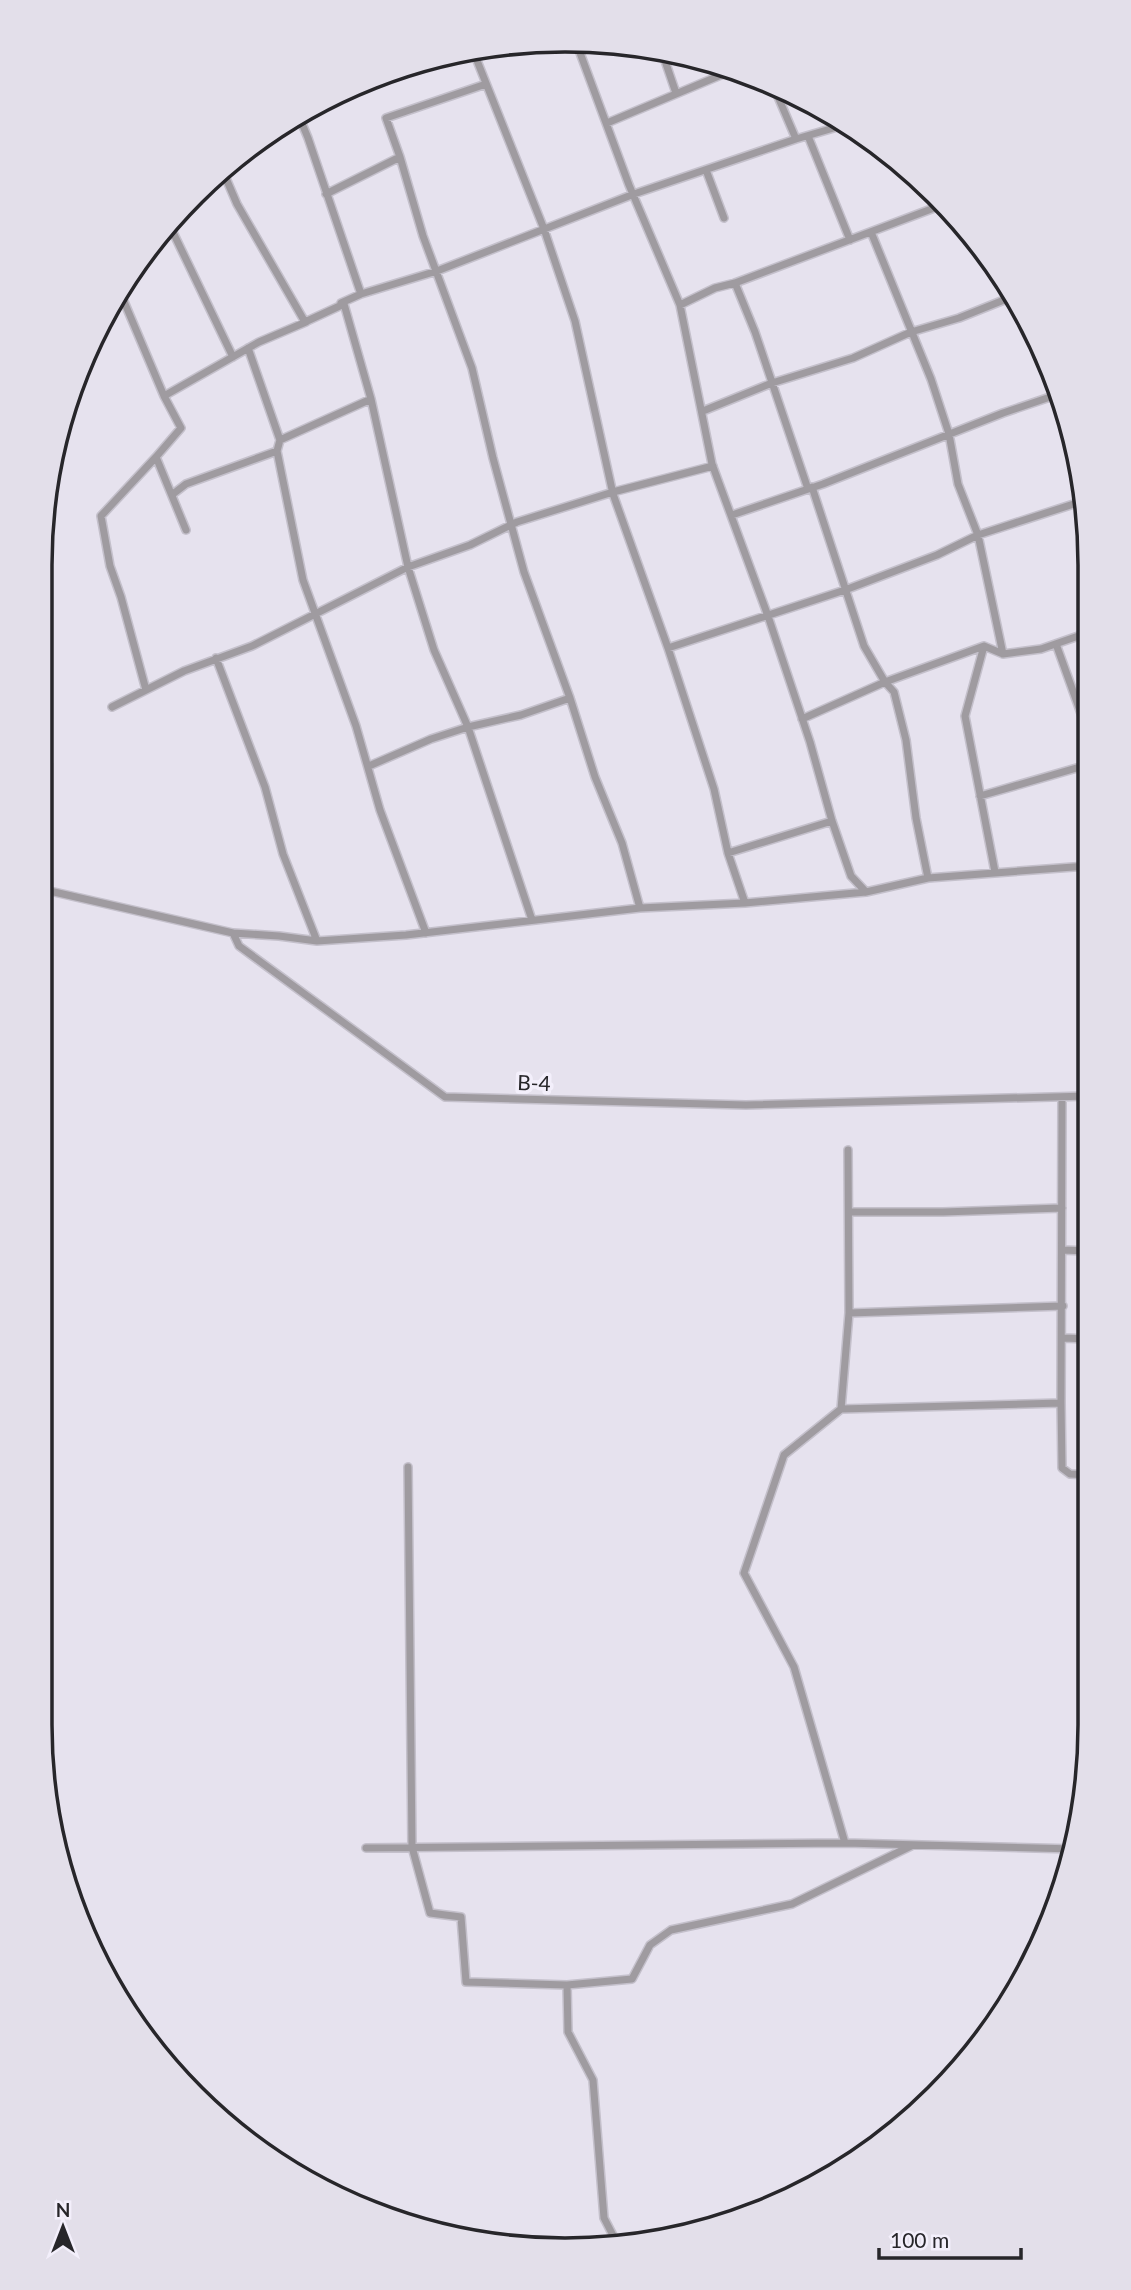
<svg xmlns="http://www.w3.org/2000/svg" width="1131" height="2290" font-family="Lato,sans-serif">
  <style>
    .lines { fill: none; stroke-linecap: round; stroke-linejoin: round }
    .street-casing { stroke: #c4c0cb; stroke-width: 10 }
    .street { stroke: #9f9ba0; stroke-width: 7 }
    .labels { text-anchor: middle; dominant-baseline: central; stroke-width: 7; stroke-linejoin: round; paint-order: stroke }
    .street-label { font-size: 21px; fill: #27262a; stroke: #f3effb }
    .rim { fill: none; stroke: #27262a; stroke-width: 3.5 }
  </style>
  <rect width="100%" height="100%" fill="#e6e2ee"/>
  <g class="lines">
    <defs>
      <path id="street" d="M576,42l53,143 51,120 32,159 56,152 42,126 22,79 19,55 15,16
        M500,45l-26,8 70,176 31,92 38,173 55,154 46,141 14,64 17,50
        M662,52l14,41
        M486,84l-100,34 14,39 23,79 49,132 21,90 31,114 46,126 25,79 27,66 18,65
        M773,85l23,54
        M298,114l10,24 53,156
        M607,123l126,-53
        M808,136l42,104
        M222,169l15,35 68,118 39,-18 27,95 37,168 26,83 34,77 64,193
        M706,170l18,48
        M326,194l74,-37
        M169,224l64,133
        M871,232l60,147 18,55 9,50 20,51 25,119
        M735,283l20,49 53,157
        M120,292l44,104 17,32 -25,29 30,73
        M341,303l20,-9 76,-23 197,-77 162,-55 48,-14
        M680,305l35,-17 20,-5 207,-78
        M248,348l32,92 -3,11 26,129 53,146 24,84 46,123
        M164,396l95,-54 47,-20
        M703,411l69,-28 81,-25 58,-26 48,-14 55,-22
        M280,440l91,-41
        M812,487l52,159 21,36 9,10 12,48 10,78 12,60
        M173,494l13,-10 91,-33
        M732,515l91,-31 180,-71 56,-19
        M1056,644l31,86
        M984,646l-19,70 30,156
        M668,648l177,-58 92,-35 41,-20 108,-35
        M216,658l49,129 18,67 34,87
        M146,690l-25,-93 -11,-31 -9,-50 55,-59
        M112,707l72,-36 68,-25 156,-79 62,-22 47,-23 96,-30 100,-26
        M802,719l83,-37 99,-36 19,8 38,-5 46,-16
        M369,766l62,-27 37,-12 53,-12 49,-17
        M980,796l107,-31
        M728,853l104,-32
        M41,889l192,44 6,13 206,151 301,8 342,-9
        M233,933l46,3 38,5 89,-6 234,-27 105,-5 121,-11 62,-14 159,-12
        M849,1212h94l119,-4
        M1062,1250l26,1
        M849,1313l214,-7
        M1063,1338l26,1
        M1061,1403l1,65 8,6 19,1
        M841,1409l8,-96 -1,-163
        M408,1467l4,380 18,66 31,4 5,65 101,3
        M845,1843l-51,-176 -50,-94 40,-118 57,-46 220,-6 1,-306
        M366,1848l479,-5 230,6
        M618,2245l-14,-27 -11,-138 -25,-48 -1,-47 65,-6 18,-34 21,-15 121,-26 119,-58"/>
    </defs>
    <use href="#street" class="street-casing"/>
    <use href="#street" class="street"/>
  </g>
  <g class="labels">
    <g class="street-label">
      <text transform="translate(534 1082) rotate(2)">B-4</text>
    </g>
  </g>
  <path d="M0 0H1131V2290H0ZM565 52H565A513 513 0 0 1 1078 565V1725A513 513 0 0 1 565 2238H565A513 513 0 0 1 52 1725V565A513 513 0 0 1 565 52Z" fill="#e3dfea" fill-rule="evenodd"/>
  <path class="rim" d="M565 52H565A513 513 0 0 1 1078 565V1725A513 513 0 0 1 565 2238H565A513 513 0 0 1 52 1725V565A513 513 0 0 1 565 52Z"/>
  <g transform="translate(63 2227)" stroke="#f3effb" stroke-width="5" paint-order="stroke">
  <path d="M0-5L12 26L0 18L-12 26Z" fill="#27262a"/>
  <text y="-10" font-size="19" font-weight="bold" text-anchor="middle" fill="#27262a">N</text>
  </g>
  <path d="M879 2248v10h142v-10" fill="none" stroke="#27262a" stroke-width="3.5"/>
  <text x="890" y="2248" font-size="21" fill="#27262a" stroke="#f3effb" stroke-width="5" paint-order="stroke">100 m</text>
</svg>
